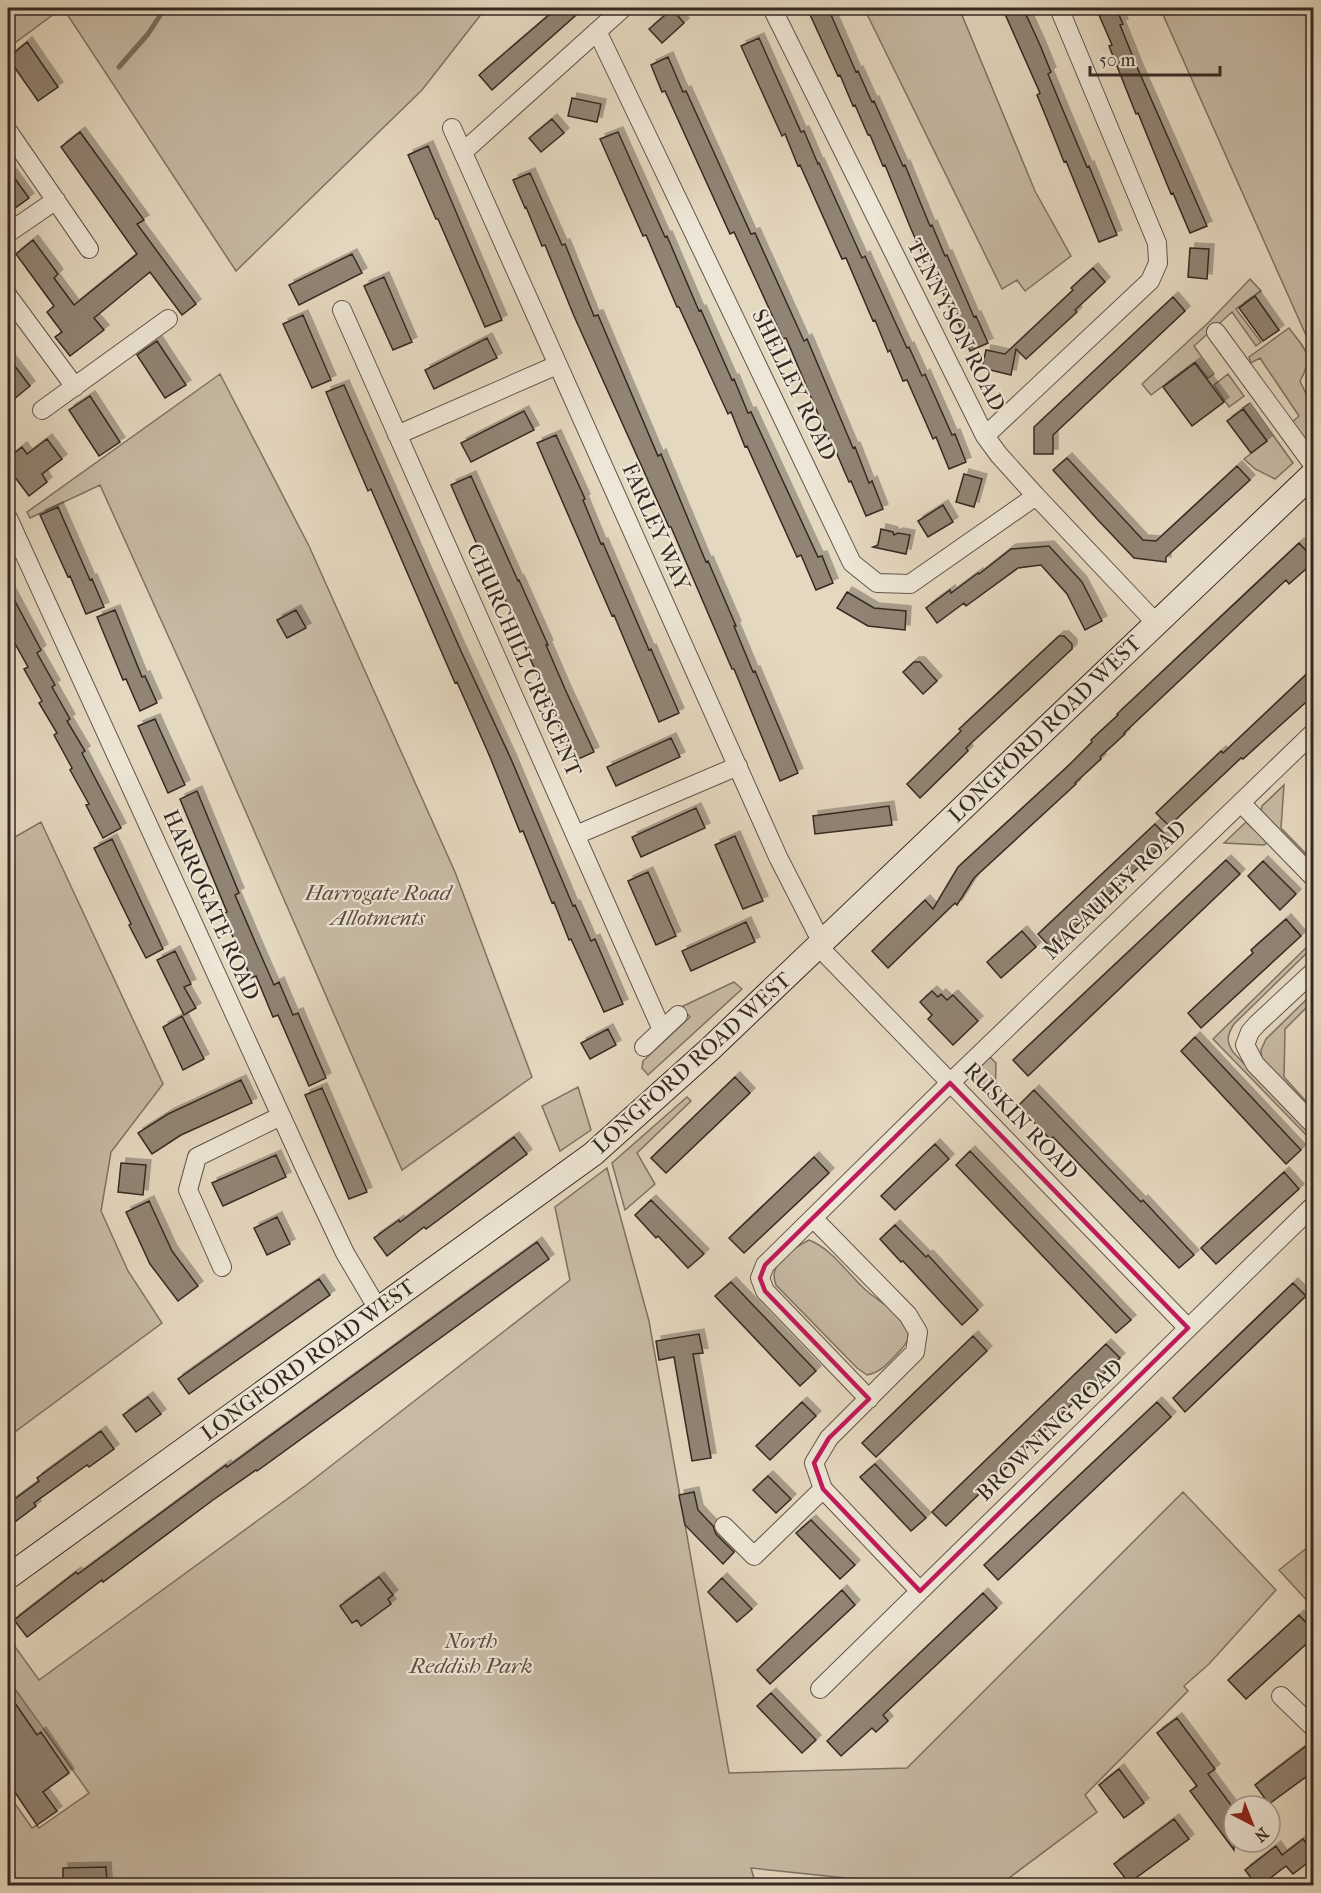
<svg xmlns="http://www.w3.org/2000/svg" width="1321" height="1893" font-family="'IM FELL French Canon',serif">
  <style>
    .green { fill: #c7baa5; stroke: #7e7264; stroke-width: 1.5 }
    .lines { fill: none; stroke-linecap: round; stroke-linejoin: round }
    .stream { stroke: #7b6e60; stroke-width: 5 }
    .building { fill: #918474; stroke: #352922; stroke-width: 1.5; filter: url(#shadow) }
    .street-casing { stroke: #61554a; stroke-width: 20 }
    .secondary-casing { stroke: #352922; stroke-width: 26 }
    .street { stroke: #eee6d6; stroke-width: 18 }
    .secondary { stroke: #eee6d6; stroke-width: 24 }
    .marked { fill: none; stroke: #c2185b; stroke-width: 4.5; stroke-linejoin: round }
    .labels { text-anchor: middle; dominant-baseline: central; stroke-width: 4.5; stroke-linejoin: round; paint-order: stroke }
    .street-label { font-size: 22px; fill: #352922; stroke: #eee6d6 }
    .park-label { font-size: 22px; font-style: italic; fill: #5a4d43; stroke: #eee6d6 }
  </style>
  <defs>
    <filter id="shadow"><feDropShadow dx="5" dy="-5" stdDeviation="0" flood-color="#0004"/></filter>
  </defs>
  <rect width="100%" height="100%" fill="#e5d8c0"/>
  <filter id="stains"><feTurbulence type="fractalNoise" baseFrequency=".00333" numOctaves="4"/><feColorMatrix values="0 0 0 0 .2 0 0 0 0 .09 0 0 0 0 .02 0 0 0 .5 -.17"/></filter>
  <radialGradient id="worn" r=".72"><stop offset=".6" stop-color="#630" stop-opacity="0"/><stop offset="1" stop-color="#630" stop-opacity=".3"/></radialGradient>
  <path class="green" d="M8,8h54l-54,40z
    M63,8h423l-64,82 -186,181z
    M864,8h95l76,183 36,65 -46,35 -8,-11 -15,9z
    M1160,8h153v343z
    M1250,279l11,12 -25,18 25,33 -5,4 -24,-34 -38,34 20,28 -6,4 -13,-16 -44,33 -9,-11 67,-62z
    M1289,328c16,22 26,26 11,53l8,17 5,8v38l-6,6 -18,-25 10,-9 -39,-58 -9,5 -2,-6z
    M220,374l89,172 146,326 77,205 -130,93 -208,-477 -94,-208 -70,33 -3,-6z
    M1228,374l16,22 -15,11 -15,-22z
    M1250,403l43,60 -18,16 -20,-10 -11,-10 23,-18 -24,-33z
    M1284,785l-3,43 32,33v7l-52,-57 1,-5z
    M41,822l122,262 -52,68 -10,59 27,60 34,52 -154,114v-596z
    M1246,822l22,20 -4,3 -40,-2z
    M1313,892v55l-79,77c-7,11 -8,17 -1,28l80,84v6l-100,-103 100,-98z
    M734,982l8,7 -94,86 -6,-7 1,-7 47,-44 -9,-10z
    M1313,993v8l-28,28 -1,48 29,32v6l-51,-54 -1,-11 5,-11z
    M990,1057l6,6 -1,39 -22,-23 -1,-4z
    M578,1087l13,43 -31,21 -18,-45z
    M687,1097l4,4 -54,52 18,31 -30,26 -13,-47z
    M607,1168l42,153 80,452 178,-5 276,-276 93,98 -67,74 -25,22 4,5 -103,104 12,17 -92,69 -17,4h-98l-25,-5 -114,-12 5,17h-748v-88l3,1 21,30 5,-3 2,3 50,-35 -81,-114v-42l31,43 266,-194 265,-206 -15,-73z
    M809,1240c25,10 39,35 59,52 12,11 50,29 38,51 -2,4 -7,8 -9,11 -10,10 -16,18 -30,21l-10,-7 -81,-83c-1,-3 -2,-7 -2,-10 1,-15 23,-29 35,-35z
    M1313,1543v64l-34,-37z"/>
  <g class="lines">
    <path class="stream" d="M119,67l29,-33 17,-26"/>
  </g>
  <path class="building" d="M557,8h27l-92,82 -13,-15z
    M807,8h21l28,64 2,-1 14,31 2,-1 29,65 2,-1 25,61 2,-1 13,31 2,-1 27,62 2,-1 12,27 -18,8 -13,-31 -2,1 -27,-63 -3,2 -14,-31 -26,-64 -2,1 -13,-31h-2l-13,-30 -2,1 -13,-31 -2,1z
    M1021,8h2l17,37 11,27 -3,2 17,41 22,52 2,-1 28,69 -18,7 -33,-81 -2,1 -11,-28 -16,-39 3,-2 -35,-79z
    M1096,8h20l7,16 -3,1 17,42 70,159 -17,7 -17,-40 -2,1 -33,-81 -2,1 -27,-68 3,-1z
    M672,9l12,14 -22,20 -13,-14z
    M759,38l42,94 3,-1 14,33 1,-1 43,95 3,-2 42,92 2,-1 13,29 3,-2 27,61 3,-1 11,28 -17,7 -13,-32 -3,2 -26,-59 -4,1 -13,-31 -2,2 -13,-32 -2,1 -27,-63 -4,1 -42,-94 -2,1 -13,-32 -3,2 -41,-90z
    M27,42l31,45 -20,14 -30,-43z
    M668,57l15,35 3,-1 65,143 4,-1 49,108 3,-2 46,109 2,-1 14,36 3,-2 11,28 -17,7 -15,-35 -2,1 -15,-35h-2l-46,-109 -3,1 -49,-107 -4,2 -65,-143 -3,1 -11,-27z
    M572,98l29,6 -4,18 -29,-6z
    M552,119l12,14 -23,19 -12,-14z
    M80,132l64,88 -7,4 59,80 -14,11 -32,-43 -56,46 10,12 -34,26 -15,-19 7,-5 -15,-20 7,-6 -38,-52 17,-14 25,34 -4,4 20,27 63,-51 -76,-107z
    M618,132l47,105 2,-1 32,75 2,-1 31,70 2,-1 14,34 3,-1 67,145 4,-1 11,27 -17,7 -15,-35 -4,2 -50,-111 -2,1 -14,-35 -3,2 -49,-107h-2l-31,-72 -3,1 -43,-97z
    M428,146l74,174 -17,7 -47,-108h-2l-28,-64z
    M8,169l21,29 -21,15z
    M530,173l32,72 3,-1 29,72 4,-1 60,141 3,-2 45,108 2,-1 28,65h-2l19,46 2,-1 43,102 -18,8 -46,-112h-2l-61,-142h-2l-95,-211 -29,-71 -3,1 -16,-39 -1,1 -12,-28z
    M1190,248l19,1 -2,30 -19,-2z
    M352,254l10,19 -63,32 -10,-20z
    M1093,268l12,14 -30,28 2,2 -51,47 -10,-10 -5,26 -29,-7 4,-18 19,4 68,-64 -2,-2z
    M384,277l28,65 -19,8 -29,-64z
    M1255,296l24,34 -16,11 -24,-33z
    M1173,297l12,14 -132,124v19h-19v-27z
    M303,315l28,65 -19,8 -29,-64z
    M487,338l10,20 -63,31 -9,-19z
    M157,341l29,44 -21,13 -28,-43z
    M8,357l22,29 -22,18z
    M1195,363l29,39 -32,24 -29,-39z
    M344,385l116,264 51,110 62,147 2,-1 16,36 4,-2 28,65 -19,8 -33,-73 -2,1 -15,-38 -2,1 -29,-72 -3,1 -30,-75 -33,-75 -2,1 -84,-194 -3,2 -28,-65 -14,-34z
    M90,396l30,46 -21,14 -30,-46z
    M1243,409l24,32 -16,12 -24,-32z
    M524,411l10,19 -63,32 -10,-19z
    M556,435l29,64 -2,1 18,44 2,-1 46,107 2,-1 28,64 -20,9 -45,-107 -2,1 -75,-173z
    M47,439l15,20 -20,15 5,8 -18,14 -21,-28v-10l14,-11 5,7z
    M1067,458l76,82 13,1 81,-75 13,14 -84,77v5l-32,-4 -37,-39 -44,-49z
    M964,474l18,5 -8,28 -18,-5z
    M471,476l47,105 1,-1 29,65h-2l19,44 29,63 -20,9 -91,-213 -4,1 -28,-64z
    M943,505l10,17 -25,15 -10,-16z
    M58,507l32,73 2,-1 12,28 -18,7 -16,-38 -2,1 -28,-62z
    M881,529l12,3 1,3 4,-2 12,2 -4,19 -33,-7 5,-2z
    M1299,543l15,16v3l-25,22 -3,-4 -162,153 1,1 -25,23 1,2 -26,24 1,1 -102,94 -17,27 -2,-2 -67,65 -16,-17 53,-51 8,9 25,-42 110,-101 24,-24 -1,-2 27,-25 -1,-1z
    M1049,546l33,36 20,39 -17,9 -18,-36 -26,-29 -23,3 -52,38 -2,-3 -27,20 -11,-15 24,-18 1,3 27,-20 1,1 32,-25z
    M8,588l33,62 -4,3 18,32 -3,2 18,32 -3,2 18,30 -3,2 39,75 -18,10 -17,-33 3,-1 -19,-34 2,-2 -18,-33 3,-2 -18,-30 3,-2 -18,-32 4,-2 -20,-36z
    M847,592l27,16 32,3 -1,19 -37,-4 -31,-18z
    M115,610l27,67 3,-1 12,27 -17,8 -14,-32 -3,1 -26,-63z
    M296,610l10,18 -19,10 -10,-18z
    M1059,636h5l8,8v5l-106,99 2,3 -48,47 -13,-14 54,-53 -2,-2z
    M914,662h6l17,19 -14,13 -20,-22z
    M1314,667v28l-71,64 -2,-1 -72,68 -13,-13 65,-62 2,2z
    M155,719l30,66 -17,8 -30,-67z
    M671,738l9,19 -64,29 -9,-19z
    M197,791l42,102 -4,2 21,49 18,41 5,-3 14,33 5,-2 28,65 -17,8 -31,-71 -5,2 -17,-41 -5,2 -28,-64 4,-2 -47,-113z
    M889,806l3,19 -77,9 -2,-18z
    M696,808l9,20 -64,29 -9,-20z
    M1155,824l14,15 -117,110 -14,-15z
    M735,836l28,65 -20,8 -28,-64z
    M112,839l51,110 -17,9 -17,-33 2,-1 -37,-76z
    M1226,860l14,14 -212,202 -15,-16z
    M1263,861l33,33 -16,16 -32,-34z
    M648,872l28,64 -20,9 -28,-64z
    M1286,919l15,17 -100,92 -13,-15 65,-60 -2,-3z
    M746,922l9,20 -64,29 -9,-20z
    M1022,931l14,16 -35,31 -14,-16z
    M175,951l16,33 -7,3 12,21 -12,7 -27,-55z
    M932,991l6,6 3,-3 6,6 6,-5 25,26 -25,24 -25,-26 4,-4 -12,-13z
    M182,1016l22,43 -21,11 -20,-43z
    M608,1029l8,16 -26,14 -9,-16z
    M1195,1037l106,113 -15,14 -105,-113z
    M735,1077l15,16 -84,80 -15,-15z
    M241,1080l11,23 -71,32 -29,19 -14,-21 30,-19z
    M322,1088l45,104 -18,7 -44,-104z
    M1034,1090l107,112 2,-2 51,55 -15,13 -126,-131 -3,2 -32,-33z
    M514,1137l13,17 -101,75 -2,-2 -37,29 -13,-18 25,-18 1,2z
    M935,1144l14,15 -54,51 -14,-14z
    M970,1151l161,169 -15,13 -160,-168z
    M276,1155l10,22 -63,29 -11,-23z
    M814,1157l15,16 -85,80 -15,-15z
    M121,1163l25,2 -3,30 -25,-3z
    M1284,1172l15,17 -83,75 -15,-16z
    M651,1200l53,54 -16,14 -30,-32 -2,2 -21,-23z
    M149,1201l23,50 26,35 -20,15 -28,-37 -24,-52z
    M277,1217l13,27 -23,11 -13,-27z
    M895,1225l31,32 2,-2 50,55 -16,15 -59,-64 -2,1 -21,-23z
    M537,1242l12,17 -292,212 -1,-1 -43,30 -110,82 -1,-2 -75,57 -13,-17 62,-48 2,2 148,-109 1,2z
    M319,1279l11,16 -141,99 -11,-15z
    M731,1282l85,89 -16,15 -85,-90z
    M1293,1283l13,13 -121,116 -12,-14z
    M699,1334l4,19 -10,1 18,104 -19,3 -18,-104 -15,3 -3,-19z
    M973,1336l14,15 -111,106 -14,-14z
    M1106,1344l14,14 -174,168 -14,-14z
    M148,1397l13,17 -25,18 -13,-17z
    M802,1402l14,14 -46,44 -14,-14z
    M1157,1402l14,15 -173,163 -14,-15z
    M101,1431l13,18 -25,18 -2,-2 -53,38 2,3 -28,21v-23l31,-23 -2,-3z
    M875,1464l51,54 -15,13 -51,-54z
    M768,1476l23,23 -15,14 -23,-23z
    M694,1492l4,18 15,16 3,8 18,18 -11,12 -38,-39 -6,-30z
    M811,1520l44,45 -15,14 -44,-46z
    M379,1577l14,18 -5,4 3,5 -30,22 -4,-6 -5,3 -12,-17z
    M722,1578l30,31 -15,13 -29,-30z
    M842,1590l13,15 -85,79 -13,-14z
    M983,1593l14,15 -114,107 5,6 -12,11 -4,-4 -31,28 -14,-15z
    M1299,1615l15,16v6l-68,62 -18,-19z
    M8,1693l29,42 4,-3 28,41 -26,19 14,19 -20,14 -25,-37 3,-2 -7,-11z
    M771,1693l45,47 -14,13 -45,-47z
    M1177,1718l38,51 -7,5 26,35v41l-44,-59 7,-5 -40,-53z
    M1306,1746l8,10v15l-45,33 -14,-19z
    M1119,1769l25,34 -20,15 -25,-33z
    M1174,1819l15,20 -60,44 -15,-19z
    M1303,1839l11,14v5l-21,16 -7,-8 -26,20h-3l-12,-16 31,-24 6,9z
    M106,1867l1,16h-6v3h-38v-18z"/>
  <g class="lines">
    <defs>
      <path id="street" d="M772,8l213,428 14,19 37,41 120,127
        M597,31l255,532 25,20 33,1 126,-88
        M452,128l326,729 44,86
        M8,131l81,118
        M463,152l160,-144
        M8,233l48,-33
        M8,296l67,91
        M342,310l320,720 -18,17
        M1216,332l98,134
        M42,410l126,-91
        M397,435l160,-70
        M985,436l165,-155 8,-18 -1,-20 -98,-235
        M8,518l301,659 36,76 33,56
        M1241,803l73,75
        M576,835l162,-69
        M819,947l369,381
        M1314,971l-57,53 -7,8 -5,13 10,19 59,61
        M662,1030l16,-15
        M813,1218l95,97 10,17 -3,20 -86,86 -15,25 9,26 97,102
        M222,1267l-34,-77 9,-33 84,-41
        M869,1399l-104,-108 -5,-13 5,-13 185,-182 364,-351
        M724,1526l30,30 69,-67
        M820,1689l494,-484
        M1281,1696l33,32"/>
      <path id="secondary" d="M8,1577l585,-423 116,-104 605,-577"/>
    </defs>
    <use href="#street" class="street-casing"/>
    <use href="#secondary" class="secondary-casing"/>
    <use href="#street" class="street"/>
    <use href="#secondary" class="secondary"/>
  </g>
  <path class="marked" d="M950,1083l238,245 -268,263 -97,-102 -9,-26 15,-25 40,-39 -104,-108 -5,-13 5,-13z"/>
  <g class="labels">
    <g class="street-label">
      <text transform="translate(956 325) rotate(63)">TENNYSON ROAD</text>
      <text transform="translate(794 385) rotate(64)">SHELLEY ROAD</text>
      <text transform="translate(656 527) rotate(66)">FARLEY WAY</text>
      <text transform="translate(524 660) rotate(66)">CHURCHILL CRESCENT</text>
      <text transform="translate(1045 729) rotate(-44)">LONGFORD ROAD WEST</text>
      <text transform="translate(1115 890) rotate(-44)">MACAULEY ROAD</text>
      <text transform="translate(211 905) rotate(66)">HARROGATE ROAD</text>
      <text transform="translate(692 1063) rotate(-42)">LONGFORD ROAD WEST</text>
      <text transform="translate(1021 1121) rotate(46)">RUSKIN ROAD</text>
      <text transform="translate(308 1360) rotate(-36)">LONGFORD ROAD WEST</text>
      <text transform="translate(1050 1430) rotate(-44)">BROWNING ROAD</text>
    </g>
    <g class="park-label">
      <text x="378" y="893">Harrogate Road<tspan x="378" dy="25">Allotments</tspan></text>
      <text x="471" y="1641">North<tspan x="471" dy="25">Reddish Park</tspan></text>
    </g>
  </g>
  <rect width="1321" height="1893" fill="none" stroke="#e5d8c0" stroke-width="30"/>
  <rect x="9" y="9" width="1303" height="1875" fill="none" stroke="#352922" stroke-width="3"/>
  <rect x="15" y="15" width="1291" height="1863" fill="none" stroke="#352922" stroke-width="1.5"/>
  <g transform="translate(1252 1824) rotate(138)"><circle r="28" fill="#eee6d6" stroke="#a49a8e" stroke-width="1.5"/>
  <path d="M0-4.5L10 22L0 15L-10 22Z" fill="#8f2418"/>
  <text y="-9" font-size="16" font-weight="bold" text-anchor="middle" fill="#352922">N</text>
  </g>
  <path d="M1090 66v9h130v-9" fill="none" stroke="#352922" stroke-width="3"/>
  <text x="1099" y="66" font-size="18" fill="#352922" stroke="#eee6d6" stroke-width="4.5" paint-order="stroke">50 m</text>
  <rect width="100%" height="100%" filter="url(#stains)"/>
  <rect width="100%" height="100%" fill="url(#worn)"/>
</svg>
